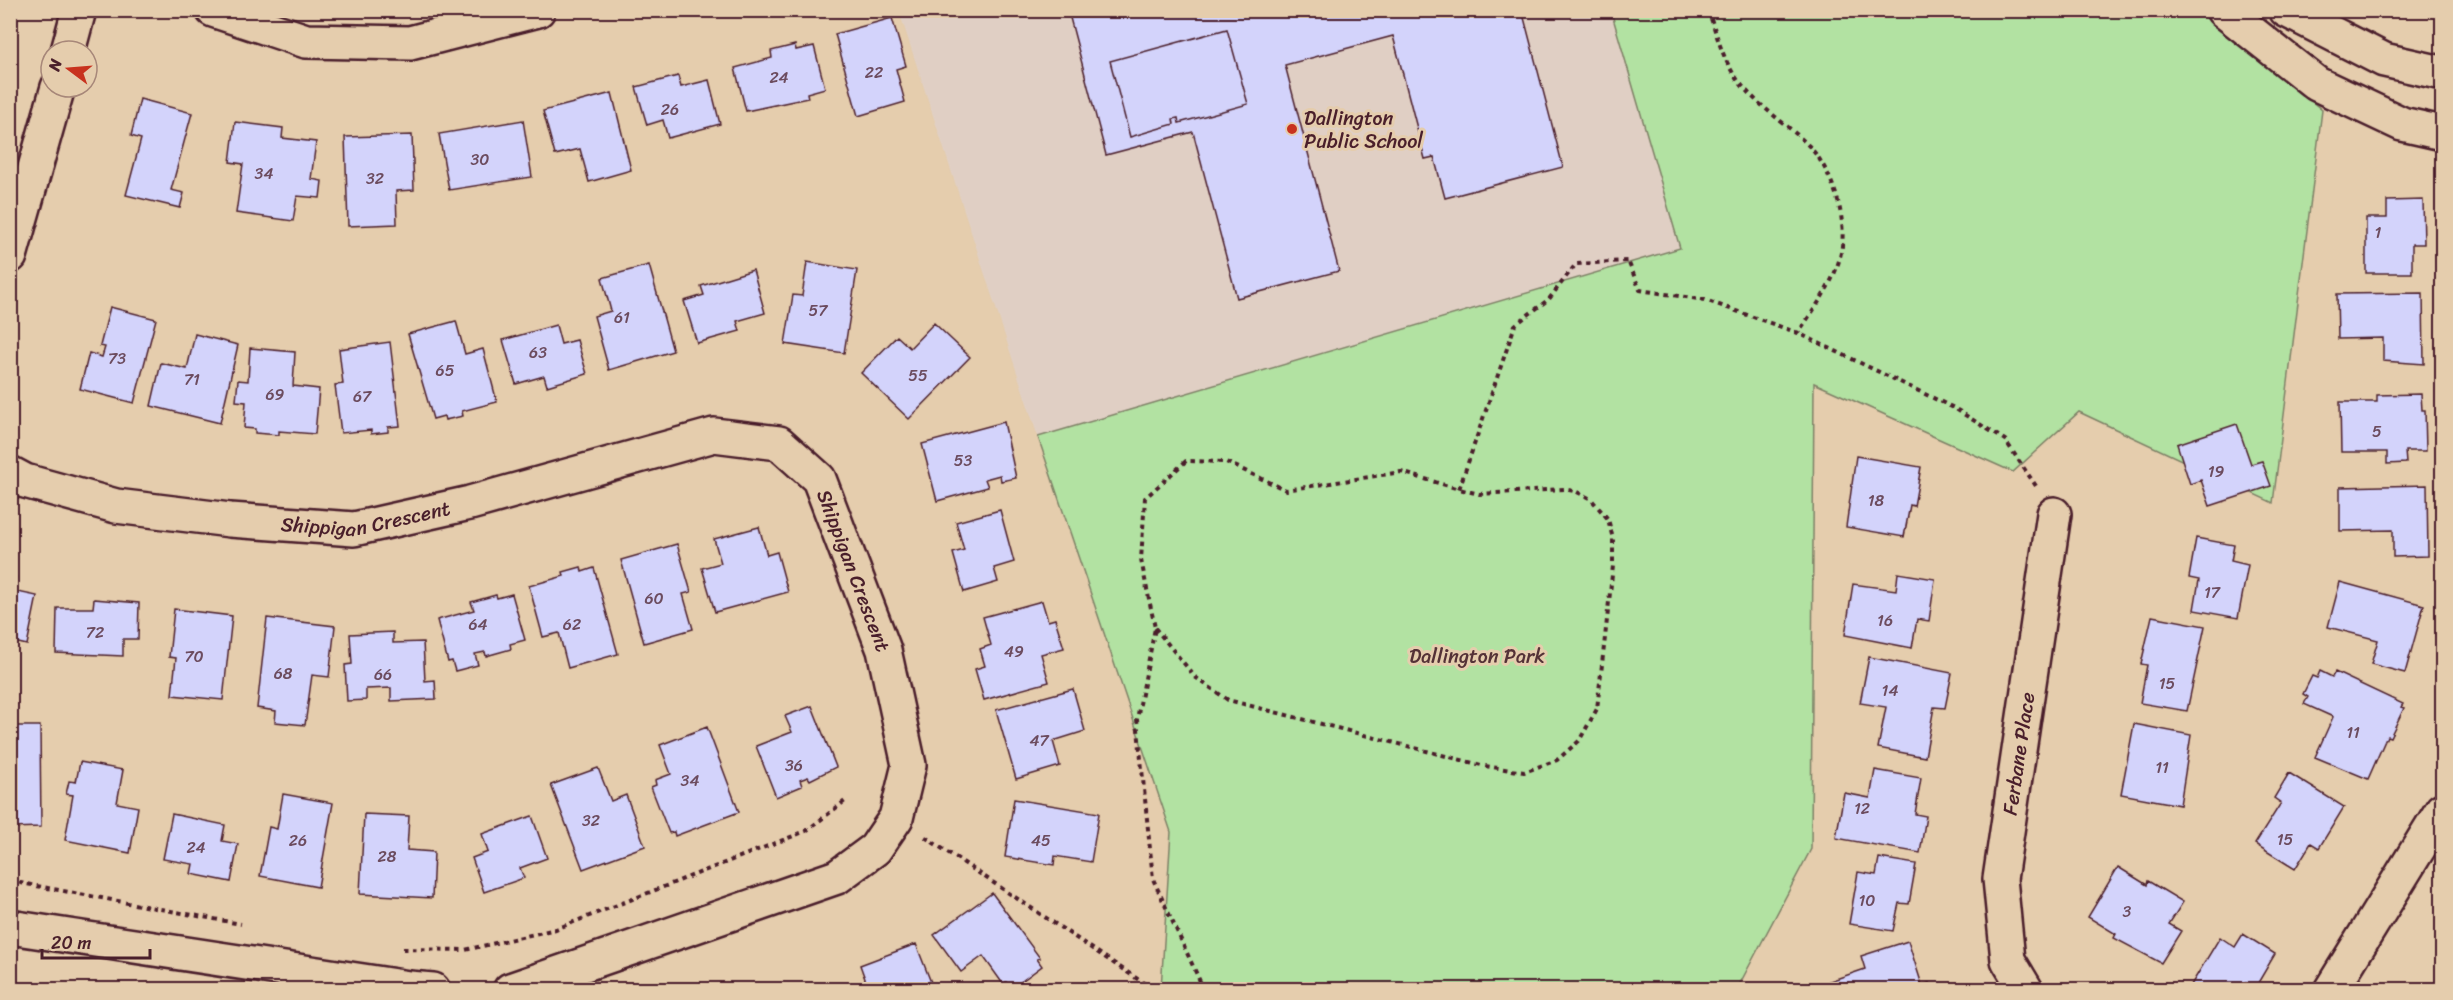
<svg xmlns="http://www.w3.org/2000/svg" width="2453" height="1000" font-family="Sriracha,sans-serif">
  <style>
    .built { fill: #e0cfc4 }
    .green { fill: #b2e2a2; stroke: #7e8066; stroke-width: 1.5 }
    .building { fill: #d3d3fb; stroke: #4a1f2b; stroke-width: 1.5; fill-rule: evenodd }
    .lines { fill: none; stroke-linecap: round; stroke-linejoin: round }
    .street-casing { stroke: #4a1f2b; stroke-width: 38 }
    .secondary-casing { stroke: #4a1f2b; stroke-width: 38 }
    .path { stroke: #4a1f2b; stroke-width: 4; stroke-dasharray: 4.5 4.5; stroke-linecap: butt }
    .street { stroke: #e5cdad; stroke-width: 33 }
    .secondary { stroke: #e5cdad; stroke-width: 33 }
    .poi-dot { fill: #c8321e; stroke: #e5cdad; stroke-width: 2 }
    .labels { text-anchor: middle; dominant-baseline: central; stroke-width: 6; stroke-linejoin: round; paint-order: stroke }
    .number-label { font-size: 16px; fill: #6c4c5f }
    .poi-label { font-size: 20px; fill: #4a1f2b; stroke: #e5cdad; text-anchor: start }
    .street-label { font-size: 20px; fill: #4a1f2b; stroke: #e5cdad }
    .park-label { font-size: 20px; fill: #543237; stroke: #e5cdad }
  </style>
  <rect width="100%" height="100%" fill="#e5cdad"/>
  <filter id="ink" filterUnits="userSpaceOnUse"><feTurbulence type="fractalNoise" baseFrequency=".0167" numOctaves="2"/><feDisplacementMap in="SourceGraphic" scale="12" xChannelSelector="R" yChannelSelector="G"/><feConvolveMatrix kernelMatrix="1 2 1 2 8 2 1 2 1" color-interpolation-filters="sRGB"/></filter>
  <g filter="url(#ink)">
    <path class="built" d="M899,11h712l70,237 -643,189z"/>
    <path class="green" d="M1611,11h592l119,99 -49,393 -194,-91 -66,60 -199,-89 -3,466 -74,140h-576l10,-157 -133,-395 642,-189z"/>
    <path class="building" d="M1083,10h439l41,157 -118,31 -11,-41 -9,2 -32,-123 -108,29 54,206 -102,27 -44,-166 -87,23 -37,-141zM1227,29l21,75 -69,19 -1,-5 -5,1 1,5 -44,13 -20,-76z
      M892,18l14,48 -10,3 9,33 -47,14 -23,-82z
      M1227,29l21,75 -69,19 -1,-5 -5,1 1,5 -44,13 -20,-76z
      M795,45l1,5 18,-4 11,42 -18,5 1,5 -62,13 -11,-43 37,-10 -1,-7z
      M678,76l3,11 28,-7 11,44 -52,14 -5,-18 -16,5 -11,-38z
      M612,93l19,77 -42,12 -9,-33 -25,6 -12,-44z
      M140,99l52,14 -21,77 13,3 -4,15 -54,-13 15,-56 -10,-3z
      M523,120l9,57 -83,13 -10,-56z
      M235,122l48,6 -1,10 34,4 -5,37 11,2 -2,17 -23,-2 -4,25 -57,-8 7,-49 -13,-2z
      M412,135l2,55 -18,1 1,33 -49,2 -3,-89z
      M2423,200l1,44h-12v29h-46v-55h21v-17z
      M807,262l50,8 -13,83 -59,-9 8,-49 9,1z
      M649,265l24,86 -64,19 -15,-54 17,-5 -9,-33z
      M753,270l12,43 -28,8 3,10 -43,12 -13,-42 20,-6 -3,-9z
      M2423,293l1,71 -41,-3v-23l-45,1 -1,-45z
      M110,307l46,12 -22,84 -54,-14 9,-36 13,4 3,-10 -5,-1z
      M456,321l9,33 18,-5 14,53 -35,9 1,5 -18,4 -1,-4 -11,3 -25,-85z
      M934,323l36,34 -61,62 -48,-46 36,-37 13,12z
      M556,325l5,19 16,-4 10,34 -40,12 -3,-10 -28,8 -13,-44z
      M195,334l43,11 -18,78 -69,-17 10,-43 26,6z
      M390,342l10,84 -12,1v5l-17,2v-4l-30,3 -6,-48 8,-1 -4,-35z
      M250,348l45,4 -2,34 26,3 -4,45 -36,-3v4l-24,-2v-4l-11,-1 2,-26 -10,-1 2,-21 10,1z
      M2421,394l1,16h3l1,41h-21l1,12 -19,1v-12h-46l-1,-50h37v-7z
      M1004,422l12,56 -15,3 -1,-6 -15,4 3,8 -51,14 -15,-57z
      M2237,424l14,40 11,-3 9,25 -61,20 -9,-26 -11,4 -13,-40z
      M1856,456l65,11 -7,39 -4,-1 -6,32 -58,-10z
      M2427,485l1,71 -35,1v-27l-53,1v-44z
      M1000,510l14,52 -20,6 4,14 -34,10 -11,-39 11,-3 -8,-28z
      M759,527l8,28 10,-3 11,40 -73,20 -13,-44 19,-5 -7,-24z
      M2196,538l38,7 -3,16 17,4 -10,53 -44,-8 5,-30 -10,-2z
      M677,544l14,48 -8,2 10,35 -49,14 -23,-83z
      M581,567l1,5 12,-4 24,86 -50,14 -9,-35 -16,4 -14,-51 35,-10 -1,-4z
      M1898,573l37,6 -6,42 -12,-2 -5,29 -67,-13 8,-51 43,6z
      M10,575l6,2 -3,14 24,5 -10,49 -17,-4z
      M2340,582l84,23 -19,68 -34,-9 7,-24 -50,-13z
      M512,594l13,46 -15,4 1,5 -25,7 -1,-4 -10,2 3,11 -23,6 -3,-10 -4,1 -11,-42 37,-10 -3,-8 25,-7 1,3z
      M94,599l45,4 -1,36h-15v17l-67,-3 1,-45h36z
      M1042,601l6,20 7,-2 9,29 -23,6 8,28 -65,18 -9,-31 10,-3 -5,-17 11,-4 -8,-28z
      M174,609l58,7 -9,84 -51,-5 4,-37 -7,-1z
      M2152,616l53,10 -18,85 -47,-8 7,-38 -6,-1z
      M267,618l68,8 -6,51 -17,-2 -7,50 -30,-3 1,-11 -19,-3z
      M393,632v11l30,-1 2,39 10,-1 1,19 -45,2v-13l-25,1v11l-19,1 -2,-36 7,-1 -2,-30z
      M1869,657l83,16 -7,35 -11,-1 -9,50 -47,-9 8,-41 -26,-4z
      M2320,671l12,6 3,-5 68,32 -2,3 3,1 -14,29 -3,-1 -19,43 -53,-22 18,-40 -29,-13 4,-7 -5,-3 9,-18 5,2z
      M1073,689l12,42 -32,10 7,25 -44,13 -20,-69z
      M812,706l24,61 -26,13 -2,-3 -8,3 2,6 -26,11 -20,-51 36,-14 -7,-16z
      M2134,724l57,11 -11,70 -59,-11z
      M11,726h29l1,101 -31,1z
      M707,727l32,85 -64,24 -1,-4 -5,1 -18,-46 5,-2 -1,-5 16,-6 -11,-29z
      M80,762l43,8 -6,33 21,4 -8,46 -65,-13 8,-45 -7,-1 3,-13 7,1z
      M598,768l13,33 15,-6 19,51 -62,23 -32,-84z
      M1875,770l46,8 -6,36 11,2 -6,37 -84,-15 8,-45 26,5z
      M2289,773l55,34 -25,41 -8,-5 -16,26 -40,-25 26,-41 -7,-5z
      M283,794l50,9 -15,84 -58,-11 9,-49 8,2z
      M1014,799l85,14 -8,49 -36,-6 -1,9 -49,-8z
      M172,814l53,11 -3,16 16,3 -7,38 -40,-8 2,-10 -30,-5z
      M364,814l45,2 -2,34 27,2 -2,46 -72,-4z
      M532,816l15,42 -27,10 4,10 -40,14 -12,-34 16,-6 -6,-18z
      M1879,858l37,6 -7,40 -10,-1 -6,28 -44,-7 9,-52 18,3z
      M2118,867l29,18 1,-4 35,21 -14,22 12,7 -20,32 -47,-25 2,-4 -28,-17z
      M992,893l48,65 -3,1 5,7 -31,23 -5,-7 -3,2 -20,-28 -22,16 -27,-37z
      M2243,934l32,20 -20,34 -9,-5 -4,7h-43l-8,-5 29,-48 15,10z
      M1908,941l14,44 7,-2 2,7h-102l-2,-8 38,-13 -4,-13z
      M916,944l18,46h-65l-9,-25z"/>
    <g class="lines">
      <defs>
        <g id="street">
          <path d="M213,10l93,31 104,2 128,-33"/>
          <path d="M68,51l11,-41"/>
          <path d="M10,256l48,-169"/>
          <path id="s1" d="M10,473l15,8 91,25 114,14 124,9 116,-26 244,-68 65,8 40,36 65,171 25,115 -13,53 -21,31 -38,28 -327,113"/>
          <path d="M10,927l399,61 24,2"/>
          <path id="s2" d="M2026,990l-18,-30 -8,-81 54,-365"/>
        </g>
        <path id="secondary" d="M2223,10l94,74 85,40 40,9
          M2286,10l98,50 58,13
          M2331,990l111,-180"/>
      </defs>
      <use href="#street" class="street-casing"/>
      <use href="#secondary" class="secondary-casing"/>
      <path class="path" d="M1708,10c7,19 12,39 21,56 18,35 54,53 80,80 25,27 40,76 31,111 -7,28 -27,53 -42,76
        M1155,628l40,49 33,23 257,66 39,6 33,-12 22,-19 18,-32 16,-143v-27l-5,-20 -17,-20 -14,-7 -12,-3 -86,5 -20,-5
        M925,837l229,153
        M10,881l231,43
        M403,949l62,1 91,-21 250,-98 39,-30
        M1204,990l-51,-111 -16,-160 18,-91 -14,-68 4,-62 41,-37 40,1 60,28 115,-18 58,17 56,-164 34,-26 27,-35 52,-3 12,29 65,10 93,33 156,75 51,32 31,46"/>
      <use href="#street" class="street"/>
      <use href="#secondary" class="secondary"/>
    </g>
  </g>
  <circle class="poi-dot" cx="1292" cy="129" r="6"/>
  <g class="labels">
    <g class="number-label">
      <text x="874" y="72">22</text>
      <text x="779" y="77">24</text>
      <text x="670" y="109">26</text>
      <text x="480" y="159">30</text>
      <text x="264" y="173">34</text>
      <text x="375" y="178">32</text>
      <text x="2378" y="232">1</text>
      <text x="818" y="310">57</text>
      <text x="622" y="317">61</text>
      <text x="538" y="352">63</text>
      <text x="117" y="358">73</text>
      <text x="445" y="370">65</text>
      <text x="918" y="375">55</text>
      <text x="192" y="379">71</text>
      <text x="275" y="394">69</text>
      <text x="362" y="396">67</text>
      <text x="2377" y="431">5</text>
      <text x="963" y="460">53</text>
      <text x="2216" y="471">19</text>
      <text x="1876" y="500">18</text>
      <text x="2212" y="592">17</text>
      <text x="654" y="598">60</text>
      <text x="1885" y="620">16</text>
      <text x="478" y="624">64</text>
      <text x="572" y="624">62</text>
      <text x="95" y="632">72</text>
      <text x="1014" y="651">49</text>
      <text x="194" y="656">70</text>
      <text x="283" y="673">68</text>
      <text x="383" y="674">66</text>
      <text x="2167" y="683">15</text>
      <text x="1890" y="690">14</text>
      <text x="2353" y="732">11</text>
      <text x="1039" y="740">47</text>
      <text x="794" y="765">36</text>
      <text x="2162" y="767">11</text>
      <text x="690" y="780">34</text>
      <text x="1862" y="808">12</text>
      <text x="591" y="820">32</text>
      <text x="2285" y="839">15</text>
      <text x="298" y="840">26</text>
      <text x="1041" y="840">45</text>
      <text x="196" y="847">24</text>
      <text x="387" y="856">28</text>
      <text x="1867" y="900">10</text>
      <text x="2127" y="911">3</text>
    </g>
    <g class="poi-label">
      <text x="1304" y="118">Dallington<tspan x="1304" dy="23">Public School</tspan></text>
    </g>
    <g class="street-label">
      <text stroke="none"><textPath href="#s1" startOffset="363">Shippigan Crescent</textPath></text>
      <text stroke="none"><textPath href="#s1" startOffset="940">Shippigan Crescent</textPath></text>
      <text stroke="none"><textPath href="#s2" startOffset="243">Ferbane Place</textPath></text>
    </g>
    <g class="park-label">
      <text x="1477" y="656">Dallington Park</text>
    </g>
  </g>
  <rect width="2453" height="1000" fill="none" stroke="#e5cdad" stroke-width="36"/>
  <rect x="18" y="18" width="2417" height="964" fill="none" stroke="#4a1f2b" stroke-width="2" filter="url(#ink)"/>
  <g transform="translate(69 69) rotate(286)"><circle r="28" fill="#e5cdad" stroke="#a78779" stroke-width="1.5"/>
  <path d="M0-4.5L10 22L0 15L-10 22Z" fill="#c8321e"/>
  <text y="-9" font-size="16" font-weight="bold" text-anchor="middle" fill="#4a1f2b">N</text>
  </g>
  <path d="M42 949v9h108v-9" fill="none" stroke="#4a1f2b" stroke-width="3"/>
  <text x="51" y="949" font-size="18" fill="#4a1f2b" stroke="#e5cdad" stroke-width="4.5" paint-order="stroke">20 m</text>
</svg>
